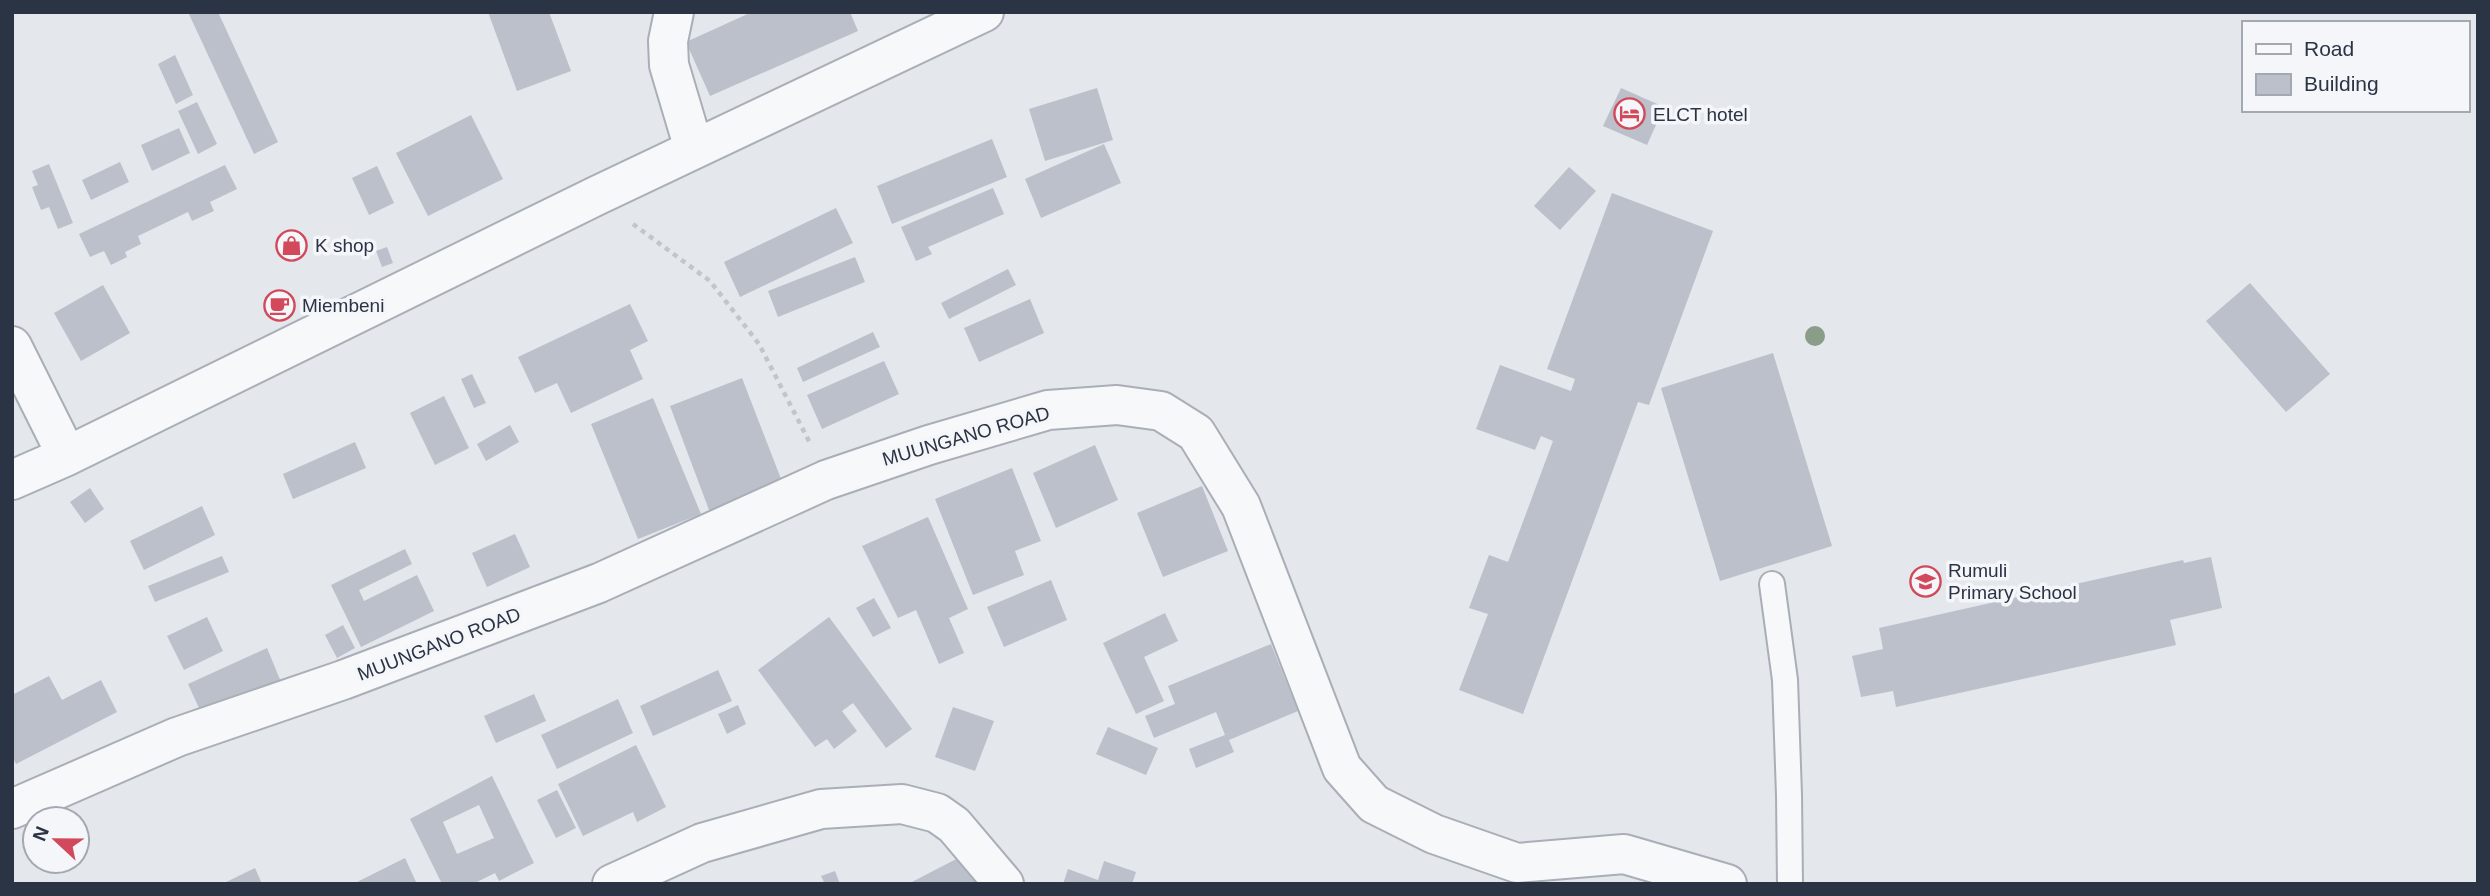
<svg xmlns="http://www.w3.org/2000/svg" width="2490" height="896" font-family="Helvetica,sans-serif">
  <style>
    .building { fill: #bbc0ca; fill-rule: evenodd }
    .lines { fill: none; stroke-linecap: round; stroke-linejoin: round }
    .lane-casing { stroke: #a9aeb7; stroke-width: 28 }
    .street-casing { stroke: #a9aeb7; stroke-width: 42 }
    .path { stroke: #c2c5cb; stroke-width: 4.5; stroke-dasharray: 5 5; stroke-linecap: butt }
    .lane { stroke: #f7f8fa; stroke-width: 24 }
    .street { stroke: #f7f8fa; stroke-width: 38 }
    .tree { fill: #899d89 }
    .labels { text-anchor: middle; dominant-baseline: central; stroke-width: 7; stroke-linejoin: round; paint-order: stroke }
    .poi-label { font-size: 19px; fill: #2b3445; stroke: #f4f6f9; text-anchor: start }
    .street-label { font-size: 19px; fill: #2b3445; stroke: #f4f6f9 }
  </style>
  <rect width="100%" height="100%" fill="#e4e7ec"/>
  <path class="building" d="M188,12h30l60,130 -24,12z
    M488,12h61l22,59 -54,20z
    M752,12h98l8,19 -148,65 -24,-54z
    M175,55l18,40 -17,9 -18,-40z
    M1097,88l16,52 -68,21 -16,-52z
    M1621,88l43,19 -17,38 -44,-19z
    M197,102l20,42 -19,10 -20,-43z
    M471,115l32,64 -75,37 -32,-63z
    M179,128l11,25 -38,18 -11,-26z
    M992,139l15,38 -115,47 -15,-38z
    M1104,144l17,39 -80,35 -16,-39z
    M120,162l9,20 -38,18 -9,-20z
    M49,164l24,59 -15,6 -9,-22 -8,3 -9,-23 6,-2 -6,-14z
    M225,165l12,24 -27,13 4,9 -22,10 -4,-9 -50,24 3,8 -16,8 2,5 -16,8 -7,-14 -14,6 -11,-23z
    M377,166l17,37 -25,12 -17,-37z
    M1569,167l27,24 -36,39 -26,-24z
    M993,188l11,26 -76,33 4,7 -16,7 -15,-34z
    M1612,193l101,38 -64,174 -11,-3 -115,312 -64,-24 29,-76 -19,-6 20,-53 19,7 45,-121 -12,-5 -6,14 -59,-21 24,-64 71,26 4,-12 -28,-10z
    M836,208l17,35 -113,54 -16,-35z
    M387,247l6,16 -11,4 -6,-16z
    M855,257l10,25 -87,35 -10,-26z
    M1008,269l8,16 -67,34 -8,-16z
    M2250,283l80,91 -44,38 -80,-91z
    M103,285l27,48 -49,28 -27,-48z
    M1030,299l14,34 -65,29 -15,-34z
    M630,304l18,37 -18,9 13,29 -72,34 -14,-30 -22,10 -17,-36z
    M873,332l7,15 -77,35 -6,-14z
    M1773,353l59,193 -112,35 -59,-193z
    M884,361l15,33 -77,35 -15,-34z
    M472,374l14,29 -12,5 -13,-29z
    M742,378l46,119 -73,29 -45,-120z
    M444,396l25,52 -34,17 -25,-52z
    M653,398l48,116 -63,25 -47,-115z
    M510,425l9,17 -33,19 -9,-17z
    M355,442l11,26 -73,31 -10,-25z
    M1095,445l23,55 -62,28 -23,-55z
    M1012,468l29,73 -26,10 9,24 -51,20 -38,-96z
    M1202,486l26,65 -65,26 -26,-64z
    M90,488l14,21 -19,14 -15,-21z
    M202,506l13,29 -71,35 -14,-29z
    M928,517l40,92 -19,9 15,35 -25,11 -23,-54 -18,8 -36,-72z
    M515,534l15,33 -43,20 -15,-34z
    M405,549l7,15 -53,26 5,11 53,-26 17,36 -73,36 -30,-62z
    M222,556l7,16 -74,30 -7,-16z
    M2211,557l11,51 -52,12 6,25 -280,62 -3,-16 -32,6 -9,-41 31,-7 -4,-21 304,-68 1,3z
    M1051,580l16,40 -63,27 -17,-40z
    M874,598l17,30 -18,9 -17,-29z
    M1165,613l13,28 -34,16 20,44 -28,13 -33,-71z
    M207,617l16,34 -39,19 -17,-34z
    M829,617l83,112 -26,19 -33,-45 -11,8 15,20 -23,18 -7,-10 -12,8 -57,-77z
    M343,625l12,23 -18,10 -12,-23z
    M1271,644l27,67 -69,29 5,12 -38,16 -7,-19 36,-14 -9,-23 -62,26 -9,-22 30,-12 -7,-18z
    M267,648l14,34 -78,35 -15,-33z
    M718,670l14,31 -79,35 -13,-30z
    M49,676l13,24 39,-20 16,32 -101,52 -4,-8v-61z
    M534,694l12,27 -50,22 -12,-27z
    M618,699l15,34 -76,36 -16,-34z
    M738,705l8,19 -19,10 -9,-20z
    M953,707l41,14 -19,50 -40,-14z
    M1108,727l50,21 -12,27 -50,-21z
    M636,745l30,62 -29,15 -4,-10 -50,24 -25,-52z
    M492,776l42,87 -35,18 -4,-8 -22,11h-31l-32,-65zM479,805l15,33 -37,16 -14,-32z
    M557,790l19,38 -20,10 -19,-38z
    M966,854l16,30h-74z
    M405,858l12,26h-64z
    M1104,861l32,11 -4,12h-69l5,-15 30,11z
    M255,868l7,16h-40z
    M835,871l5,13h-15l-4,-8z"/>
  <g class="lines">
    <defs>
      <path id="lane" d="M1772,584l13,96 4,115 1,89"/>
      <path id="street" d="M674,12l-6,29 1,24 25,84
        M12,346l55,110
        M12,480l55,-24 529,-260 388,-184
        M12,809l165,-72 166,-57 256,-97 227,-103 103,-35 119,-35 69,-5 44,6 35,22 45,73 101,262 32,36 60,30 83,29 107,-9 103,30
        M612,884l90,-41 119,-34 81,-5 35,9 17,12 50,59"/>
    </defs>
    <use href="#lane" class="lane-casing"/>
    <use href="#street" class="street-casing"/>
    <path class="path" d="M633,224l77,57 49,63 52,101"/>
    <use href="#lane" class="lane"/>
    <use href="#street" class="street"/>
  </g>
  <circle class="tree" cx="1815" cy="336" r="10"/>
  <defs>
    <symbol id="hotel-ring" viewBox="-11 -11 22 22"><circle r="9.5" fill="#f4f6f9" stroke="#d1495b" stroke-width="1.5"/><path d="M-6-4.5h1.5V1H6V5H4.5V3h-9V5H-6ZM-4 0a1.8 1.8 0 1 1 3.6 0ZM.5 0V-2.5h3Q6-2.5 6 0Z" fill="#d1495b"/></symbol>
    <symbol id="shop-ring" viewBox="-11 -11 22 22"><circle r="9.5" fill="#f4f6f9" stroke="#d1495b" stroke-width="1.5"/><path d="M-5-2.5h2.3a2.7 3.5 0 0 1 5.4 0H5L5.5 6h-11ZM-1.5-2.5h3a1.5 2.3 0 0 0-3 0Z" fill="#d1495b"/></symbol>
    <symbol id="cafe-ring" viewBox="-11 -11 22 22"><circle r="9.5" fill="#f4f6f9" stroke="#d1495b" stroke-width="1.5"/><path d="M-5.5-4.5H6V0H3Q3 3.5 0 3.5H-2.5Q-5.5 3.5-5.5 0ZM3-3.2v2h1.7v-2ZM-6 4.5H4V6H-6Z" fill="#d1495b"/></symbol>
    <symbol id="school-ring" viewBox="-11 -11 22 22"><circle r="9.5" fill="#f4f6f9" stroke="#d1495b" stroke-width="1.5"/><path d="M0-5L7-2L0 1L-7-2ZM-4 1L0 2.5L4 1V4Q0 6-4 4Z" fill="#d1495b"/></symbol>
  </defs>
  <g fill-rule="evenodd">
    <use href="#hotel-ring" x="1612" y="96" width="35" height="35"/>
    <use href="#shop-ring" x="274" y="228" width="35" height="35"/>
    <use href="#cafe-ring" x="262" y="288" width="35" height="35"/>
    <use href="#school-ring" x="1908" y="564" width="35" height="35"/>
  </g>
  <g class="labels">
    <g class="poi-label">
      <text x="1653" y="114">ELCT hotel</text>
      <text x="315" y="245">K shop</text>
      <text x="302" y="305">Miembeni</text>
      <text x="1948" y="570">Rumuli<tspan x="1948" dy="22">Primary School</tspan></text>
    </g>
    <g class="street-label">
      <text transform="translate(966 436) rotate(-16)">MUUNGANO ROAD</text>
      <text transform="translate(439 644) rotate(-21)">MUUNGANO ROAD</text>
    </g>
  </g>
  <rect width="2490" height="896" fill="none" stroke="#2b3445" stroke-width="28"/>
  <rect x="2242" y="21" width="228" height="91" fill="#f4f6f9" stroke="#a4a8b1" stroke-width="2"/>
  <rect x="2256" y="44" width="35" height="10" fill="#f7f8fa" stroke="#a4a8b1" stroke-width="2"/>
  <text x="2304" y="56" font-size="21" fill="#2b3445">Road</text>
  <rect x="2256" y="74" width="35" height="21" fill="#bbc0ca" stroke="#a4a8b1" stroke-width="2"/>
  <text x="2304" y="91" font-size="21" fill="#2b3445">Building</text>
  <g transform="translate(56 840) rotate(292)"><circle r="33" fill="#f4f6f9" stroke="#a4a8b1" stroke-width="2"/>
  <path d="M0-5L12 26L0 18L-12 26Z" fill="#d1495b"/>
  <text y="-10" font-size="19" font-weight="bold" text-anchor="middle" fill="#2b3445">N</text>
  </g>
</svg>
